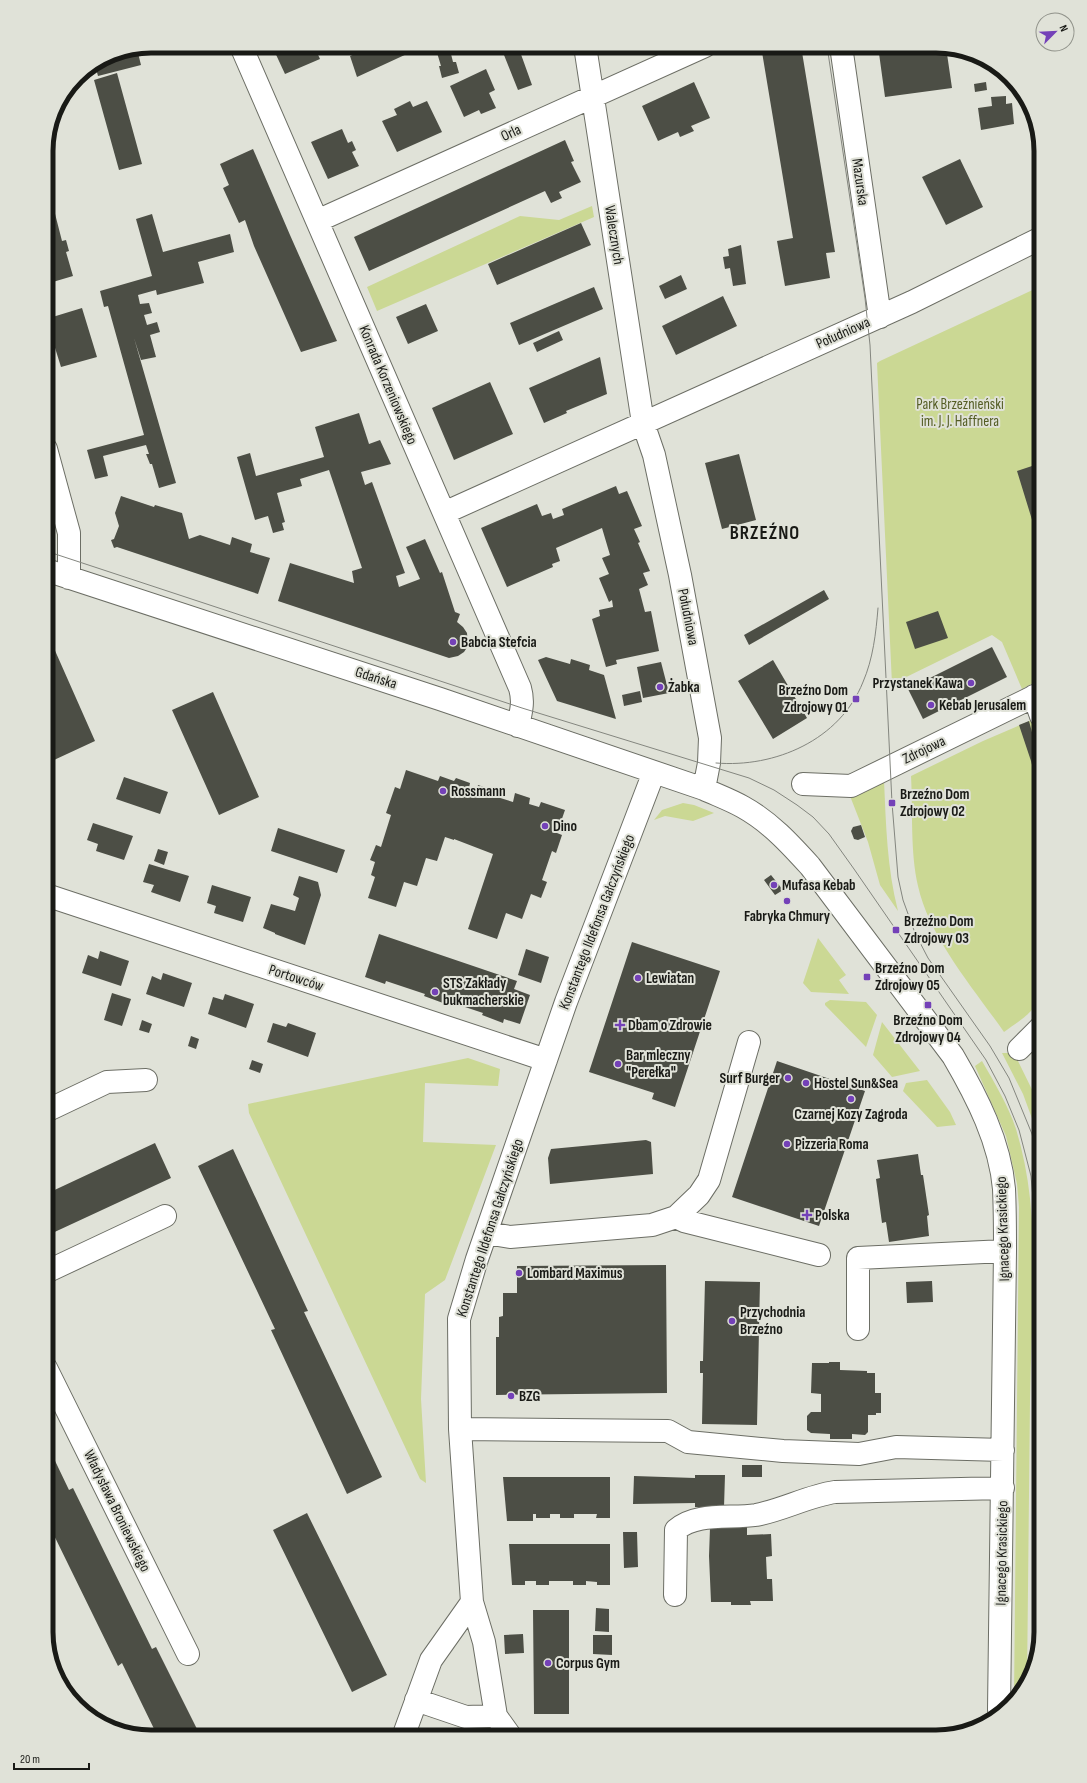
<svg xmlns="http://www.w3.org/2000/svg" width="1087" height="1783" font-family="'Sofia Sans Condensed',sans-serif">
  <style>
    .green { fill: #cbd894 }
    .building { fill: #4c4e45 }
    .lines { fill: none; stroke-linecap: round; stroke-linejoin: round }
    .minor-casing { stroke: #6c6e65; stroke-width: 24 }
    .minor { stroke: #fff; stroke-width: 22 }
    .tram { stroke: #84867f; stroke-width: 1 }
    .poi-dot { fill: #7441b8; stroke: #e0e2d8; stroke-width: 1.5 }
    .labels { text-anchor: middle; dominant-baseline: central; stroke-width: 4; stroke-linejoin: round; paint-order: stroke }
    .street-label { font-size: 15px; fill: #191a16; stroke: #e0e2d8 }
    .park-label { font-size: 15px; fill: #545d24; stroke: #e0e2d8 }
    .poi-label { font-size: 15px; font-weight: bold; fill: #191a16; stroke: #e0e2d8; text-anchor: start }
    .district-label { font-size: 19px; font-weight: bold; letter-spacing: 1px; fill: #191a16; stroke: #e0e2d8 }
    .rim { fill: none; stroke: #191a16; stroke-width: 5 }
  </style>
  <rect width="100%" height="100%" fill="#e0e2d8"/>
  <path class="green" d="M592,206l2,11 -217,94 -10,-24 153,-71 39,4z
    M1041,286v393l-19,10 -20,-47 -10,-7 -100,49 -15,-321 3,-2z
    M1034,719l7,22v238c-3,33 -11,34 -37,53 -30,-43 -75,-95 -86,-146 -8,-34 -5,-75 -7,-110l72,-35z
    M884,780c2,45 3,88 14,131l-18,-26 -12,-43 -18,-46z
    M683,803l11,2 20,8 -21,8 -28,-5 -11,4 8,-10z
    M818,938l28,37 -7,5 10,14 -38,-2 -8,-9z
    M830,1000l36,2 11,13 -11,32 -41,-42v-2z
    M882,1022l38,49 -28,6 -19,-22z
    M1002,1053h7l8,6 24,49v35l-18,-49z
    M468,1058l32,11 -2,17 -73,-3 -2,59 73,3 -51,135 -20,14 -4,105 5,84 -6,-4 -171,-366 -1,-9z
    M982,1061c12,21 26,44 34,68 27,88 15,181 14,272 -1,94 -2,188 -3,282l-13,14 5,-490 -2,-23 -11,-48 -31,-70z
    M927,1080l23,32 6,13 -19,2 -34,-36 3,-8z
    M49,1643l31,62 -23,-26z"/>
  <path class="building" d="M272,46h42l6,13 -35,15z
    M373,46h33l3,7 -52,24 -7,-21z
    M435,46h14l4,16h3l3,11 -17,5 -3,-12h2z
    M512,46h6l14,39 -14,5 -16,-40z
    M801,46l34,206 -9,1 4,25 -45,8 -8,-45 16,-3 -31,-186z
    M878,46l68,1 6,41 -67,9z
    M138,53l3,12 -43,11 -3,-11 11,-8 1,4z
    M486,69l9,21 -6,3 7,15 -15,6 -2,-4 -15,7 -14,-31z
    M117,73l25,91 -23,6 -25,-90z
    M694,82l16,36 -19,8 3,5 -14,6 -2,-5 -20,9 -16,-35z
    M986,82l1,8 -12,2 -1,-8z
    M1006,96v8l6,-1 2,21 -33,6 -3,-22 14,-2 -1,-9z
    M410,101l3,6 14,-6 15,31 -45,20 -15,-31 15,-6 -3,-6z
    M342,129l6,14 4,-2 4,9 -4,2 7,14 -31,13 -17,-37z
    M565,140l9,21 -3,1 10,20 -22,10 3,6 -11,5 -6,-12 -176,80 -15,-34z
    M253,149l37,86 47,106 -36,11 -47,-106 -9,-26 -6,3 -16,-35 6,-3 -9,-21z
    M960,159l23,48 -37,18 -24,-48z
    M46,184l3,7 3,-1 3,11 -3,1 10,39 4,-1 3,11 -3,1 7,24 -27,8z
    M152,214l11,38 67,-18 4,18 -36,10 6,21 -47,12 -1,-5 -18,5 2,9 9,-1 3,10 -8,2 3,10 10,-3 3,10 -10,3 6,22 -15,3 -7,-22 42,145 -17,5 -7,-24h-2l-4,-10h3l-3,-9 -43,11 5,20 -13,3 -8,-29 57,-15 -36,-129 -4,1 -4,-16 52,-15 -16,-57z
    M581,223l10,22 -94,40 -9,-21z
    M741,245l5,39 -13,2 -3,-18 -5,1 -2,-12 6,-1 -1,-7z
    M681,275l6,14 -22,10 -6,-13z
    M594,287l9,22 -84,36 -9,-22z
    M723,296l14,30 -61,29 -14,-29z
    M426,304l12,27 -30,13 -12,-27z
    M82,308l15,49 -36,10 -15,-48z
    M559,331l4,9 -26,12 -4,-9z
    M600,357l7,37 -41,17 1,2 -23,10 -15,-35z
    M490,382l23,52 -59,26 -22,-52z
    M359,413l10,31 11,-4 11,24 -30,8 4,13 7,-3 33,91 -9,3 3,11 21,-8 -14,-32 19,-8 15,34 2,-1 13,40 5,2 -3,8 6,5 4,6 1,13 -4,6 -6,4 -9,2 -171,-57 12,-38 64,20 -2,-12 10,-3 -33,-98 -29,9 2,7 -25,7 8,29 -3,1 2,7 -11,3 -5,-17 -13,4 -18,-63 13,-4 6,23 68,-19 -9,-30z
    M739,454l17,66 -34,9 -17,-66z
    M1041,463v86l-24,-78z
    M616,486l3,8 8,-3 15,35 -8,3 6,13 -2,1 12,28 -7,2 5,12 -9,4 6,23 6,-1 8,40 -43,9 1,4 -11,3 -14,-48 8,-3 -1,-6 14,-3 -1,-7 -3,2 -10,-24 10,-4 -7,-16 8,-3 -8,-27 -46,20 4,13 -8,3 1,3 -46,20 -26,-59 56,-24 5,12 9,-3 2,6 11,-4 -2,-6z
    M121,496l33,11 1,-2 27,8 7,26 11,-4 30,10 2,-8 20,7 -2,8 20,6 -12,36 -141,-47 -3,1 -3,-8 3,-1 5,-13 -4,-13z
    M824,590l5,9 -80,46 -5,-10z
    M938,611l10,27 -33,11 -9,-27z
    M49,637l46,104 -41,19 -8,-18v-104z
    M992,647l15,30 -84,42 -15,-30z
    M546,657l24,7 1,-5 19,6 -1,5 15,5 12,44 -59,-18 -19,-41z
    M773,660l34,58 -34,21 -35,-58z
    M661,662l8,31 -26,5 -6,-31z
    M640,691l2,11 -18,4 -2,-11z
    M213,692l46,105 -40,18 -47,-105z
    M1029,721l12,45v34l-10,-39 -12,-36z
    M406,770l32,11 2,-5 14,5 2,-3 14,5 -1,5 8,2 1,-5 20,7 -1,5 16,5 2,-9 15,5 -1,6 10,3 2,-5 24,8 -8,23 5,2 -6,18 -4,-2 -10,29 5,2 -6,16 -10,-4 -9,25 -16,-6 -9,26 -29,-10 25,-75 -39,-15v1l-9,-3 -8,24 -11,-3 -9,28 -13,-4 -8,25 -28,-9 7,-21 -4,-2 4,-13 -5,-2 6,-15 5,2 10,-32 -5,-2 9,-26 5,2z
    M124,777l44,15 -8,22 -44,-15z
    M46,786l6,2 -3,11 -3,-1z
    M93,823l40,13 -9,24 -28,-9 2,-7 -11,-4z
    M861,825l4,12 -7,3 -4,-1 -3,-8 2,-4z
    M278,828l67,22 -8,23 -66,-22z
    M158,849l10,3 -4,13 -10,-4z
    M149,864l40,12 -9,26 -29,-10 3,-7 -11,-3z
    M771,875l12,15 -8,5 -11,-15z
    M299,876l19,6 3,13 -16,50 -30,-11v-1l-12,-5 8,-24 24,7 4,-13 -6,-3z
    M212,885l39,12 -8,25 -29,-9 2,-7 -9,-3z
    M379,934l138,47 -3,8 16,6 -10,29 -16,-5 -1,4 -21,-8 1,-2 -39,-13 -1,3 -19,-7 1,-2 -39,-13 -1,3 -20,-7z
    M632,942l88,29 -45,136 -23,-8 2,-6 -65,-21z
    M526,949l23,8 -8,26 -23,-8z
    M100,951l29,10 -8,25 -39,-13 6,-18 10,4z
    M163,973l29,10 -8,24 -38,-13 6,-18 9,4z
    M112,993l19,6 -9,27 -18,-6z
    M225,994l29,10 -8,24 -38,-14 5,-17 10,3z
    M142,1020l10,4 -3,9 -10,-3z
    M273,1023l13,4 2,-4 28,10 -8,24 -41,-15z
    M191,1036l8,3 -3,10 -8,-3z
    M46,1046l8,18 -8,3z
    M252,1060l11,4 -3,9 -11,-4z
    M777,1061l88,30 -46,135 -87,-29z
    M646,1140l5,2 2,32 -103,10 -2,-26 3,-9z
    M155,1143l16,35 -125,58v-42z
    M233,1149l75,162 -4,1 78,165 -35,17 -76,-164 4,-1 -77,-163z
    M918,1154l3,21h2l6,40 -2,1 2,20 -40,6 -3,-20 -4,1 -6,-44 4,-1 -3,-18z
    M666,1265l1,128 -171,2v-58h3v-20l4,-1v-23h14v-27z
    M705,1281l55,1 -3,143 -55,-1 1,-51h-3v-12h3z
    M932,1281l1,21 -26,1 -1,-21z
    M829,1362h11v8l27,1v2h8v20h6v20h-5v2h-8v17l-3,3 -13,-1v5h-22v-5l-19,-1 -4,-3v-14l4,-4h10v-18l-10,-1 1,-30h17z
    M46,1442l23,48 4,-2 79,161 4,-2 45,90h-43l-36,-74 -4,3 -72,-147z
    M742,1465h20v12h-20z
    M695,1475h30l-1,32h-29v-4l-62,1 1,-28 61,2z
    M503,1477h107v41h-14l1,-4h-23v4h-14v-4h-10v4h-14v-4h-3v7h-26z
    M307,1513l80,162 -35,17 -79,-162z
    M747,1525v10l24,-1 1,22 -6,1 1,22h5l1,22h-23l1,4h-20v-3h-20l-2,-46 1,-28z
    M623,1532h14l1,35 -14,1z
    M509,1544h101v41h-13v-3l-11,-1v4h-13v-4h-24v4h-13v-4h-11v4h-13z
    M596,1608l13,1v23l-14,-1z
    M533,1610h36v104h-35z
    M523,1634l1,19 -19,1 -1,-19z
    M593,1635h19v20l-19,-1z"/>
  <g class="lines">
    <defs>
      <path id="minor" d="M241,46l279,642c4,14 1,24 -2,38
        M585,46l58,377 11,32 26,120 30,163 -1,25 -5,26
        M841,46l39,271
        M317,221l388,-175
        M46,449l23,84v45
        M444,513l468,-211 129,-64
        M46,570l394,129 264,90c13,6 27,11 39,18 27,15 47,37 67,59l143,190c24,41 47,86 51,133 1,21 1,41 1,62l-6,459
        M1034,696l7,20
        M803,784l48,2 190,-93
        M46,895l500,165
        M1019,1049l22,-22
        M46,1111l61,-29 39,-2
        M676,1217l8,4 135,34
        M486,1233l24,4 142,-12 24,-8 23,-22 10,-15 40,-138
        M46,1272l119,-56
        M858,1329v-71l147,-7
        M46,1368l142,286
        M460,1429l208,2 20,11 95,9 76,3 37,-7 107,3
        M675,1595l1,-65c20,-18 54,-11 80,-15 27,-5 52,-19 79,-23l168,-4
        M472,1602l12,40 12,74 15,21
        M416,1700l50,17 30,-1
        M403,1737l28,-77 41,-58 -12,-173 -1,-110 18,-60 89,-257 88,-230"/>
    </defs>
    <use href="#minor" class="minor-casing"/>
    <use href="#minor" class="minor"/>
    <path class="tram" d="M827,46l38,252 5,47 22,458 6,74 5,23 12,33 13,25 62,88 19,32 23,56 9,38
      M46,551l476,157 227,70 25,12 23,15 16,12 16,17 25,35 132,191 19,36 14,34 12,46 6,67 -4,420
      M716,763c59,5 124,-23 147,-81 10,-23 13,-49 15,-74"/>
  </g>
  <g class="poi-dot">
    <circle cx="453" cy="642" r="4"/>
    <circle cx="971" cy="683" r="4"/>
    <circle cx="660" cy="687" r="4"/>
    <rect x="852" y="695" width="8" height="8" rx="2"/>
    <circle cx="931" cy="705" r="4"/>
    <circle cx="443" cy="791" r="4"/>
    <rect x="888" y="799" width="8" height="8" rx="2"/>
    <circle cx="545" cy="826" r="4"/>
    <circle cx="774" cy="885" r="4"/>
    <circle cx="787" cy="901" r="4"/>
    <rect x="892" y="926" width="8" height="8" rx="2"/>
    <rect x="863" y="973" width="8" height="8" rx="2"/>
    <circle cx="638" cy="978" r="4"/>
    <circle cx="435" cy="992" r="4"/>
    <rect x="924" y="1001" width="8" height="8" rx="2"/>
    <path d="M618 1019h4v4h4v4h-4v4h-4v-4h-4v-4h4z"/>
    <circle cx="618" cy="1064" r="4"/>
    <circle cx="788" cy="1078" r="4"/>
    <circle cx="806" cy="1083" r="4"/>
    <circle cx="851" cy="1099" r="4"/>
    <circle cx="787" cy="1144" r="4"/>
    <path d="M805 1209h4v4h4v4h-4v4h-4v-4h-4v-4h4z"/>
    <circle cx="519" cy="1273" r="4"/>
    <circle cx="732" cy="1321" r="4"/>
    <circle cx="511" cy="1396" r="4"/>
    <circle cx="548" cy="1663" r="4"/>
  </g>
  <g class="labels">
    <g class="street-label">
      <text transform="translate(511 133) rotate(-25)">Orla</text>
      <text transform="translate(860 182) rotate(82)">Mazurska</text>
      <text transform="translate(614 235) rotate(81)">Walecznych</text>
      <text transform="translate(843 333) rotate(-24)">Południowa</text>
      <text transform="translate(388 385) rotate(67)">Konrada Korzeniowskiego</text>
      <text transform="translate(688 617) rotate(79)">Południowa</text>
      <text transform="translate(376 678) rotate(18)">Gdańska</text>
      <text transform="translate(924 750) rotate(-26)">Zdrojowa</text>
      <text transform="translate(597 922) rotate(-69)">Konstantego Ildefonsa Gałczyńskiego</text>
      <text transform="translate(296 978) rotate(18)">Portowców</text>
      <text transform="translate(490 1228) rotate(-72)">Konstantego Ildefonsa Gałczyńskiego</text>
      <text transform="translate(1003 1229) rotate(-92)">Ignacego Krasickiego</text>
      <text transform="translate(117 1511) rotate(64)">Władysława Broniewskiego</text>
      <text transform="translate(1002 1553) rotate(-89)">Ignacego Krasickiego</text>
    </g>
    <g class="park-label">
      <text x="960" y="404">Park Brzeźnieński<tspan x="960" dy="17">im. J. J. Haffnera</tspan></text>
    </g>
    <g class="poi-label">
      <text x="461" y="642">Babcia Stefcia</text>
      <text x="963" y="683" text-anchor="end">Przystanek Kawa</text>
      <text x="668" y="687">Żabka</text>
      <text x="848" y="690" text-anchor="end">Brzeźno Dom<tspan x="848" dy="17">Zdrojowy 01</tspan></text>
      <text x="939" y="705">Kebab Jerusalem</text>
      <text x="451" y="791">Rossmann</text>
      <text x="900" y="794">Brzeźno Dom<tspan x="900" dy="17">Zdrojowy 02</tspan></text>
      <text x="553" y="826">Dino</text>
      <text x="782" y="885">Mufasa Kebab</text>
      <text x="787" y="916" text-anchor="middle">Fabryka Chmury</text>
      <text x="904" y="921">Brzeźno Dom<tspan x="904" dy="17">Zdrojowy 03</tspan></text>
      <text x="875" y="968">Brzeźno Dom<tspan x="875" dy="17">Zdrojowy 05</tspan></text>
      <text x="646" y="978">Lewiatan</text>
      <text x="443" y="983">STS Zakłady<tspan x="443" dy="17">bukmacherskie</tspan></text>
      <text x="928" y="1020" text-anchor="middle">Brzeźno Dom<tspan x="928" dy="17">Zdrojowy 04</tspan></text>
      <text x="628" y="1025">Dbam o Zdrowie</text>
      <text x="626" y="1055">Bar mleczny<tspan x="626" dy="17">"Perełka"</tspan></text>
      <text x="780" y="1078" text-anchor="end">Surf Burger</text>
      <text x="814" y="1083">Hostel Sun&amp;Sea</text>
      <text x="851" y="1114" text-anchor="middle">Czarnej Kozy Zagroda</text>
      <text x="795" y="1144">Pizzeria Roma</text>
      <text x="815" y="1215">Polska</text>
      <text x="527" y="1273">Lombard Maximus</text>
      <text x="740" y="1312">Przychodnia<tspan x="740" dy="17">Brzeźno</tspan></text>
      <text x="519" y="1396">BZG</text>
      <text x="556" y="1663">Corpus Gym</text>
    </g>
    <g class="district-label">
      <text x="765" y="533">BRZEŹNO</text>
    </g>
  </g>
  <path d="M0 0H1087V1783H0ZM151 53H936A98 98 0 0 1 1034 151V1632A98 98 0 0 1 936 1730H151A98 98 0 0 1 53 1632V151A98 98 0 0 1 151 53Z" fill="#e0e2d8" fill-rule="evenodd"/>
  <path class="rim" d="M151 53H936A98 98 0 0 1 1034 151V1632A98 98 0 0 1 936 1730H151A98 98 0 0 1 53 1632V151A98 98 0 0 1 151 53Z"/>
  <g transform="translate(1055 32) rotate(66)"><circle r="19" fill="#e0e2d8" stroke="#90928a"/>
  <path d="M0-3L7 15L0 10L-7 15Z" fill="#7441b8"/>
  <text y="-6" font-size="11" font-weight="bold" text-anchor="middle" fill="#191a16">N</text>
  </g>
  <path d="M14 1763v6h75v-6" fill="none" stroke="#191a16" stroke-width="2"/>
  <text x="20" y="1763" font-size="12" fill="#191a16" stroke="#e0e2d8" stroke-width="3" paint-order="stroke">20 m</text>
</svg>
